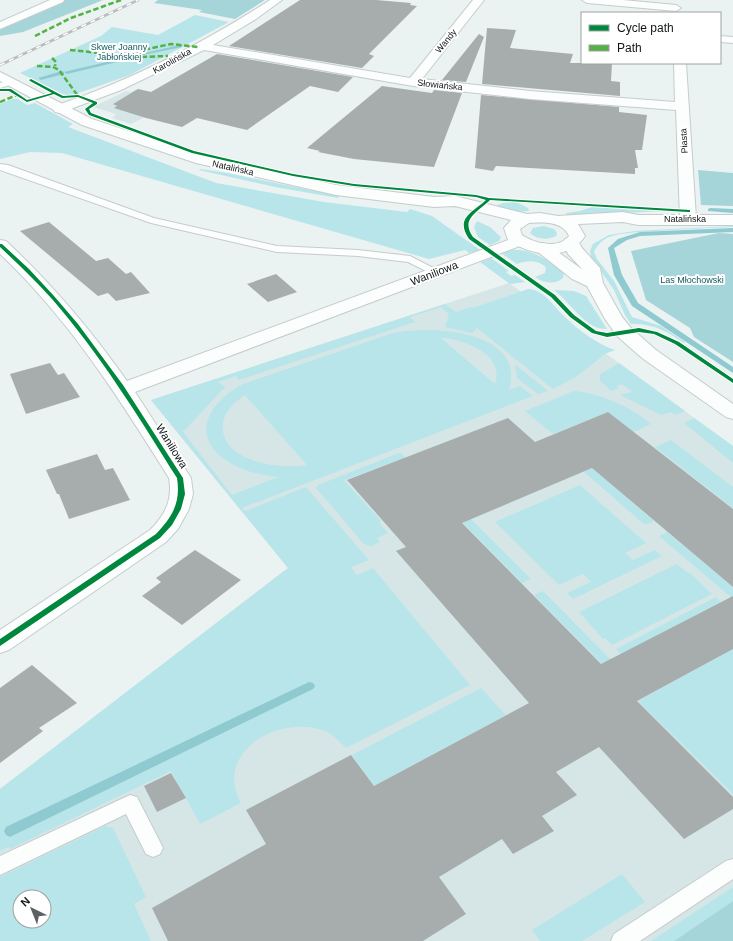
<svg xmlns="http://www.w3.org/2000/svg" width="733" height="941" font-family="Arial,sans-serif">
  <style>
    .built { fill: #d6e6e7; fill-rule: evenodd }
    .green { fill: #b8e5e9; fill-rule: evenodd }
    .forest { fill: #a5d5d9 }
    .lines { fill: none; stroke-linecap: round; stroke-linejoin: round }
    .stream { fill: #8ecacf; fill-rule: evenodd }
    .building { fill: #a7adad }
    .service-casing { stroke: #c5cccc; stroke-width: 2 }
    .minor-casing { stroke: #c5cccc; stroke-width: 2 }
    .secondary-casing { stroke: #c5cccc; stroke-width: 2 }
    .service { fill: #fcfdfd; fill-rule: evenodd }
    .minor { fill: #fcfdfd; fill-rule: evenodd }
    .secondary { fill: #fcfdfd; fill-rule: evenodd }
    .rail-casing { stroke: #bbbdbd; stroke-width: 2.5 }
    .rail { stroke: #fff; stroke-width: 1.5; stroke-dasharray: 5; stroke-linecap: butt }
    .quiet { stroke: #54b144; stroke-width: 2.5; stroke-dasharray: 5.5 2.5; stroke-linecap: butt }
    .cycleway-casing { stroke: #fff; stroke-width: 2 }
    .cycleway { fill: #00873e; fill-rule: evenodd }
    .labels { text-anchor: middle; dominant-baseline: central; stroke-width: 4; stroke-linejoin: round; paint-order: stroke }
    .far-street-label { font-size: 9px; fill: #101515; stroke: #fff }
    .far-park-label { font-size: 9px; fill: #135a5f; stroke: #fff }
    .street-label { font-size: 11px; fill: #101515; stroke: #fff }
  </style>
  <rect width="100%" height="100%" fill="#eaf2f2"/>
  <path class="built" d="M137,89l45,9 -51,26 -19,-6 4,-4 -23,-7 33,-16 5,1z
    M509,283l224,163v455l-59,40h-674v-90l9,-5 -9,-57 288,-221 -137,-168zM20,897h24v24h-24z"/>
  <path class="green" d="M195,15l34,7 -99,53 -60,21 -5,-1 -45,-22 81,-37 11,-9 46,8z
    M12,99h6l9,6 8,-2 38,21 -5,3 148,56 108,19 83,10 3,-3 22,7 48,34 -11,3 -4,-3 -36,9 -367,-106 -32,-1 -30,7v-55z
    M201,169l26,4 112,23 -1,2 -63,-11 -76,-17z
    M516,202l12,6 1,3 -14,1 -22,-5 10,-4z
    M592,207l70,4 -73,4h-23v-2l14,-2z
    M477,221l13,6 11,10 -2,4 -9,4 -12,-8 -4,-10z
    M544,226l10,3 3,4 -1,3c-8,4 -19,4 -26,-3l3,-5z
    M733,226v1c-25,1 -50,2 -75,4 -16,1 -34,1 -49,6 -7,3 -12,8 -15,15l3,7 17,22 18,36 29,9 24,16 -1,1c-17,-12 -32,-20 -53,-19l-6,-9 -11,-25 -23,-33 -1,-6 3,-7 16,-9 26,-4z
    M510,250c22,-2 38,10 54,23l-1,5c-8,7 -20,5 -28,-1l10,-4 1,-6c-9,-7 -18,-7 -29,-3l-16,-11z
    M491,258l18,13 -3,1 5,4 4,-1 10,7 -15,2 -30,-22z
    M528,289c17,1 25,17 36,27 14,14 33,28 51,34l-10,4 -29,23 -23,12 -76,-61 -5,5 -27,-6 4,-13 -8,-7 -31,10 5,5 -176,58 -3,-4 -18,6 7,5 -42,45 49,63 46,-18c-14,-2 -29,-4 -42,-11 -47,-23 -33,-61 7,-82l150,-51c38,-8 134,-3 116,57l11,-4 13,10 -291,112 3,3 3,-1 58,-23 63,73 -18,7 6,8 16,-7 97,117 -124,63c-7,-7 -14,-15 -24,-18 -44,-15 -109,22 -81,73l-41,21 -29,-53 -161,78 -1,-2 -9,4v-62l288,-221 -137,-168 294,-96 11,8 15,-5 2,1zM441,338c23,1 64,16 54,46zM245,395l61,69v1c-27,5 -88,-4 -83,-42 2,-13 12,-21 22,-28z
    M554,290l20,1 12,5 21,33c-20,2 -38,-28 -53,-39z
    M619,363l66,48 -9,4 -5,-3 -10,3 -41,-20 12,-3 -10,-8 -5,2 2,2 -8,3 -11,-10v-7z
    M515,366h2l31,25 -10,3 -21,-16z
    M574,391c25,2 58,16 77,33l-17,8 -26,-20 -55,22 -28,-23z
    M694,418l39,28v17l-49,-40z
    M671,440l62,47v21l-78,-61z
    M399,453l3,1 46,51 -47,-46 -57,21 37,41 -2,2 9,10 -11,5 3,4 -9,4 -7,-2 -48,-56 2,-3z
    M592,468l62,53 -9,4 -61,-53z
    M580,485l66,58 -21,10 8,7 22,-10 7,6 -89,43 -6,-6 24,-11 -8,-8 -24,11 -64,-63z
    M471,519l60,60 -9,4 -59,-60z
    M667,532l66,55v12l-74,-63z
    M677,564l11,9h2l22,21 -100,51 -7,-7 -2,1 -24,-27z
    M543,591l85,86 -9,4 -85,-86z
    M716,597l5,5 -100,52 -5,-5z
    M733,649v145l-95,-93z
    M481,688l25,27 -132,71 -22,-31z
    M105,826l8,2 33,69 -12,7 17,37h-151v-64zM20,897h24v24h-24z
    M622,874l23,28 -63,39h-42l-8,-11z
    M733,887v14l-59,40h-23z"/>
  <path class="forest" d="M54,0h49l-80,32 -23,4v-15z
    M158,0h107l-30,19 -36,-7 3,-2 -48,-7z
    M698,170l35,3v33l-32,-1z
    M719,233l14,1v128l-39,-25 -4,-9 -44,-28 -15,-49z
    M733,901v40h-59z"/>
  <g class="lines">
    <path class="stream" d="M180,45h2v2l-44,9 -2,-1z
      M132,56h2v2l-67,16 -3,-2z
      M62,71l2,1v2l-23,6 -3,-2z
      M710,208l23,1v4l-25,-2v-2z
      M733,228v4l-93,4 -13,4 -13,8 8,27 16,28 95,64v6l-101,-67 -18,-31 -6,-27 10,-9 22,-7z
      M309,682l4,1 2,3 -2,3 -299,146 -4,2 -4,-2 -2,-4 2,-4z"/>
  </g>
  <path class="building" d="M300,0h76l35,3 -1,2 7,1 -48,48 5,2 -12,12 -133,-22z
    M487,28l29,2 -6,18 63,6 -3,9h42l-1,18 9,1v14l-138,-12z
    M479,34l5,3 -18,45 -24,-2z
    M217,54l136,23 -15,15 -28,-6 -63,44 -50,-12 -15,9 -36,-9 -32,-10 3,-2 -4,-2 25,-15 13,3z
    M382,86l50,7 2,-3 28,3 -28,74 -80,-8 -36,-7 2,-1 -13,-3z
    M481,95l138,12v5l28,3 -5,35h-7l3,18h-3v6l-139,-8 -3,5 -18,-3z
    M49,222l47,39 12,-3 18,16 5,-2 19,21 -34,8 -8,-8 -10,3 -78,-65z
    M276,274l21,18 -29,10 -21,-18z
    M50,363l8,12 6,-2 16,24 -54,17 -16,-40z
    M608,412l125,97v78l-141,-119 -130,55 139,141 132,-68v53l-96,52 96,96v12l-49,30 -85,-92 -43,25 21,23 -35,21 12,15 -41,23 -11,-15 -63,38 27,37 -43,27h-255l-16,-33 114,-64 -20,-34 105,-55 23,31 155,-83 -133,-152 10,-4 -59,-67 161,-62 27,24z
    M97,454l8,16 8,-2 17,32 -61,19 -10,-25h-2l-11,-24z
    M195,550l46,30 -59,45 -40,-29 19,-14 -5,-4z
    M32,665l45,38 -38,25 4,3 -43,32v-75z
    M171,773l15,25 -29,14 -13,-26z"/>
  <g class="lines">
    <defs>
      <path id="service" d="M11,80h3v4l-14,4v-5z
        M0,164l8,1 146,53 123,28 81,4 52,6 31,16 -5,3 -4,-1 -24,-12 -50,-6 -81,-4 -126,-29 -151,-53z
        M130,795l7,2 23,45 3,6 -3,6 -7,3 -7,-3 -20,-40 -126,61v-19z
        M733,859v20l-93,62h-29l3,-7 112,-73z"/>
      <path id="minor" d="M50,0h14l-1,2 -63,27v-7z
        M270,0h12l-26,19 -43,26 197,33 63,-78h11l-62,79 108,12 145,11 -1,-39h12l10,155 -2,3h-12l-2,-3 -4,-108 -146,-11 -117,-13 -209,-36 -83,40 -61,23 -5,-1 -2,-3 2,-3c77,-26 147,-62 215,-106z
        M582,0h41l53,5 5,3 -5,3 -89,-8z
        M720,36l13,1v6l-13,-1z
        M519,236l6,2 2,3 -2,3 -390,148 56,86 2,16 -4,15 -11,20 -12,13 -157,108 -9,3v-23l150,-100c15,-15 23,-30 19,-52 -50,-80 -100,-159 -169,-224v-14l6,1c46,43 85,89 121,140z
        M571,238l6,1 5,9 18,20 3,15 19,34 9,11 25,22 77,54v15l-7,-2 -84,-59 -25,-22 -12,-17 -18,-33 -15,-7 -39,-31 2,-4 6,-1 6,1 36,26 -15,-16 -5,-11 2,-4z"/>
      <path id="secondary" d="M0,72l92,47 113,37 131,29 98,12 21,-1 72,18 13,-1 18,3 65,-4 15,3h95v10h-95l-15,-3 -45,2 7,12c-17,26 -54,20 -77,4l-4,-12 7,-8 -56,-14 -21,1 -98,-12 -140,-32 -114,-38 -82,-44zM529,223c13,-1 34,-2 40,13 -11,14 -35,7 -47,-1l-2,-6z"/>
    </defs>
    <use href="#service" class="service-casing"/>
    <use href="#minor" class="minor-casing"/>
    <use href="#secondary" class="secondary-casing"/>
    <use href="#service" class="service"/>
    <use href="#minor" class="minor"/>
    <use href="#secondary" class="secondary"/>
    <defs>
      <path id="rail" d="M0,65l138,-65"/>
    </defs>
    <use href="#rail" class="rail-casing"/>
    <use href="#rail" class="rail"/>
    <path class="quiet" d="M35,36l36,-18 50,-18
      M70,50l69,7 29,-1
      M129,53l42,-9 27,3
      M52,58l4,4 -1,4
      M37,66l16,1 6,3 19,26
      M0,102l17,-7"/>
    <defs>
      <path id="cycleway" d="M31,79l32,17 15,-1 19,7v2l-8,5 2,4 103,38 99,23 61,10 122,11 13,3 201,12v2h-2l-198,-12c-12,12 -30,19 -17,37l82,58 19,20 22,16 11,2 32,-5 18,4 22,10 54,37v4l-58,-39 -21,-10 -15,-2 -32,5 -15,-4 -22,-16 -19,-20 -82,-58c-14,-21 3,-26 17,-39l-10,-3 -122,-11 -61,-10 -101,-23 -103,-38 -4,-6 8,-6 -15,-6 -16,1 -8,-4 -27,8 -18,-11h-9v-2h11l16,11 25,-7 -22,-12 -1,-1z
        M0,244h2l27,25 25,27 24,28 45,61 60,93 2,16 -4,15 -9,16 -12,13 -160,108v-7l156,-105c16,-17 25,-31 21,-56 -39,-62 -77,-124 -125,-179 -16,-18 -34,-35 -52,-52z"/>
    </defs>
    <use href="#cycleway" class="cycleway-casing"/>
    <use href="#cycleway" class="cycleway"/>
  </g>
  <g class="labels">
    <g class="far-street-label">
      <text transform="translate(446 41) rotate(-51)">Wandy</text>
      <text transform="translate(172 61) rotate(-29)">Karolińska</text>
      <text transform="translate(440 85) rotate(6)">Słowiańska</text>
      <text transform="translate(684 141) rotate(-93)">Piasta</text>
      <text transform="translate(233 168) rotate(13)">Natalińska</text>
      <text x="685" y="219">Natalińska</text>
    </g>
    <g class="far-park-label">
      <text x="119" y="47">Skwer Joanny<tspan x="119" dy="10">Jabłońskiej</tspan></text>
      <text x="692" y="280">Las Młochowski</text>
    </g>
    <g class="street-label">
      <text transform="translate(434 273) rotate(-21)">Waniliowa</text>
      <text transform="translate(172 446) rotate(58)">Waniliowa</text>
    </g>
  </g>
  <rect x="581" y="12" width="140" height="52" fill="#ffffff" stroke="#9fa1a1"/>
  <rect x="589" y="25" width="20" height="6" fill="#00873e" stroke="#9fa1a1"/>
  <text x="617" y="32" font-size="12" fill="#101515">Cycle path</text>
  <rect x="589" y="45" width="20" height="6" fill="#54b144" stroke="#9fa1a1"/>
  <text x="617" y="52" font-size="12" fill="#101515">Path</text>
  <g transform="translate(32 909) rotate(317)"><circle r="19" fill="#ffffff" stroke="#9fa1a1"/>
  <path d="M0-3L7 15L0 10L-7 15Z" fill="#5c6262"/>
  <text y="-6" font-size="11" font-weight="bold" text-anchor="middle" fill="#101515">N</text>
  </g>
</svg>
